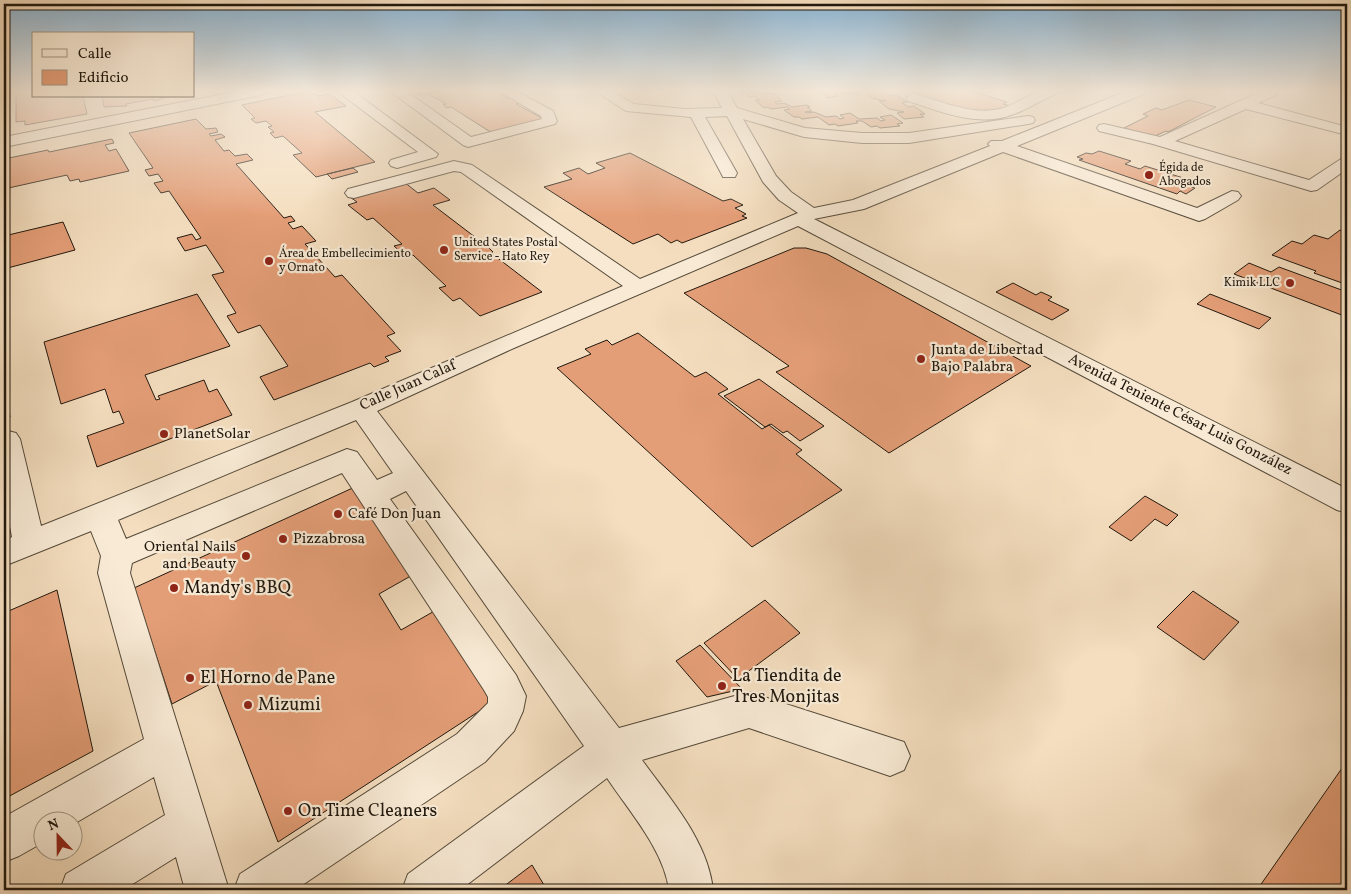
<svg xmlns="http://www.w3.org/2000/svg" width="1351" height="894" font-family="Vollkorn,serif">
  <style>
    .building { fill: #e49e77; stroke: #20180e }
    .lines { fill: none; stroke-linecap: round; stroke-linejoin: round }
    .minor-casing { stroke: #554a3a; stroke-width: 2 }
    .minor { fill: #f8ead5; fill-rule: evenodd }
    .poi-dot { fill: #8f2418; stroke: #f8ead5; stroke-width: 2 }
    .labels { text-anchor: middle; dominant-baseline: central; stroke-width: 4.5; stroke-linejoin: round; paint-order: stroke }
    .far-poi-label { font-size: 12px; fill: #20180e; stroke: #f8ead5; text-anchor: start }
    .poi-label { font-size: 15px; fill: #20180e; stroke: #f8ead5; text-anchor: start }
    .street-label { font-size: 15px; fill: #20180e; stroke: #f8ead5 }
    .near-poi-label { font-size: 18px; fill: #20180e; stroke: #f8ead5; text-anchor: start }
  </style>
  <rect width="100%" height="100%" fill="#f4debf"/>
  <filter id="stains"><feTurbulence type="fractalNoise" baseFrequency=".004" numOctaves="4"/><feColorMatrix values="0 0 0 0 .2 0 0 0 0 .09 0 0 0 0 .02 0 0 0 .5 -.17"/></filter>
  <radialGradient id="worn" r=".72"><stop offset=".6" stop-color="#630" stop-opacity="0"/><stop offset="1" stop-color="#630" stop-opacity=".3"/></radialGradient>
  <path class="building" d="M34,91v5h49l4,18 -62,11v-4l-9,1v-30z
    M309,91l9,5 12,-2 16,12 -31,6 60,50 -59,15 -23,-22 9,-2 -19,-17 -8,2 -5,-5 4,-1 -6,-5 4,-1 -6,-5 -10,2 -5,-4 4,-1 -13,-13z
    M419,91h75l13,7 6,-1 10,5 -7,2 28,15 -52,14 -41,-26 -4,1 -4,-3 3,-1 -18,-10 -9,1 -3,-2 4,-1z
    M743,91l32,3 7,7 -7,1 2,2 7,-1 8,4 15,-2 3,2h-3l5,4 -7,1 2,1 7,-1 12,5 10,-1 4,3 4,-1 -4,-3 10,-2 9,6 18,-1 4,3 4,-1 -5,-3 11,-2 12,8 -6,1 3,2 -20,2 -3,-2 -6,1 -9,-6h-6l2,2 -20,3 -3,-2 -6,1 -11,-8 -16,2 -3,-2h-5l-10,-7 6,-1 -3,-2 -16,2 -3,-2 -4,1 -9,-8h5l-5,-4 -5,1z
    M819,91h35l5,3 -24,-1 3,3 -10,2z
    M863,91h25l-4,1 6,4 6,-1 11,7 -5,1 7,4 5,-1 11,8h-5l4,3 -20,2 -7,-6 7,-1 -15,-3 -10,-8h7l-15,-3z
    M909,91h63l35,11 -4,2 8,2 -17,6 -8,-2 -9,4z
    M102,96h69l-17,5 -1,-2 -27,5 1,2 -23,1z
    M1189,100l27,7 -48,25 -2,-1 -13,6 -29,-9 24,-12 -5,-2 13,-6 6,2z
    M196,119l10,10 10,-1 2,4 -9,2 2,2 10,-2 4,3 -10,3 9,11 5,-1 6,6 12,-2 6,6 -17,4 48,54 7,-2 4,5 -7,2 5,6 9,-3 14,15 -11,3 30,33 7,-2 53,58 -8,3 14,15 -16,6 4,4 -15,6 -4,-4 -96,37 -14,-23 28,-11 -28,-41 -22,8 -11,-17 9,-3 -24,-38 12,-3 -18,-27 -21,6 -8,-13 15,-4 4,6 5,-2 -32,-47 -8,2 -7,-10 9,-2 -5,-7 -9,2 -4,-6 8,-2 -24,-35z
    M112,139l2,4 -9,2 4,6 7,-2 13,22 -49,11 -1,-3 -9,2 -3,-6 -63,14v-30l44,-9 1,2z
    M1099,151l32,10 -6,3 15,5 5,-3 51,16 -7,4 6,2 -9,6 -6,-3 -3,3 -98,-34 4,-1 -6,-2 9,-4 6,1z
    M630,153l93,48 8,-2 12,6 -8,3 11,6 -4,2 5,2 -65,25 -5,-3 -6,3 -13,-9 -25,10 -89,-57 28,-8 -9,-6 16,-5 9,6 17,-6 -9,-5z
    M353,168l5,4 -26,7 -5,-5z
    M404,182l14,11 16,-5 16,12 -17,5 55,42 5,5 -2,1 51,39 -62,24 -20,-18 -7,3 -14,-13 7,-2 -33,-31 -7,2 -12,-11 8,-2 -29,-26 -6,2 -19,-15 9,-3 -7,-5z
    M63,222l12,28 -71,19v-33z
    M1340,230l7,3v49l-2,2 -31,-11 2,-2 -44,-16 20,-14 10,3 12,-9 14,4z
    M794,248h12l21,6 204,112 -142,87 -113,-81 13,-6 -105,-73z
    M1249,263l22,9 8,-5 68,25v25l-113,-43z
    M1013,283l23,12 5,-3 11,5 -4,3 21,10 -17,10 -56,-28z
    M197,294l33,52 -85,29 11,25 4,-1 -2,-3 46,-16 5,12 8,-3 15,26 -135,52 -10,-31 37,-13 -5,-12 -6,2 -8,-24 -44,15 -17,-62z
    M1210,294l61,24 -12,11 -62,-25z
    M638,333l57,44 11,-5 22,17 -10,5 44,35 7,-4 33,25 -6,4 46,36 -90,57 -195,-179 34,-14 -6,-5 22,-9 5,5z
    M759,379l65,47 -24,15 -13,-10 -4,2 -12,-9 -6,3 -41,-31z
    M4,387l6,30 -6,3z
    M357,486l59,87 -37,21 22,36 37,-21 60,90 -220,143 -62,-161 -44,23 -38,-116z
    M1145,496l33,19 -11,11 -12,-7 -24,22 -22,-14z
    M57,590l36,161 -89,48v-186z
    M1193,591l46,31 -35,38 -47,-33z
    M765,600l35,33 -62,46 -34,-36z
    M700,645l42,44 -35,8 -31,-36z
    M1347,761v129h-90z
    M532,865l15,25h-48z"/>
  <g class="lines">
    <defs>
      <path id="minor" d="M239,91h29l-7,4 -257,52v-10z
        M337,91h16l85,63 -2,3 -39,11 -6,-2 -2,-3 2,-3 27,-8z
        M390,91h16l65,46 71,-18 -1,-3 -42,-25h17l37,20 4,10 -2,3 -87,23 -5,-2z
        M595,91h17l22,13 51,5 37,-1 -9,-17h14l10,17 68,20 57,5h47l119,-17 5,1 2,3 -2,3 -5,1 -119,19h-47l-58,-6 -61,-18 33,57 15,16 23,16 39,-8 137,-54 -2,-2 3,-3h11l125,-50h19l-2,3 -127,52 180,62 35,-17 6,1 3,4 -3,4 -33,19 -6,2 -196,-69 -139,57 -50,10 533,270v24l-10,-3 -539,-284 -284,122 -137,63 242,317 130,-36 155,50 6,14 -6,14 -14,6 -141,-48 -107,32c28,39 66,81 71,130h-44c-5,-40 -40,-79 -62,-112l-147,112h-58l6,-16 176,-128 -178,-255 -16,8 126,176 10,21 -3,15 -9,20 -29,31 -190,128h-61l6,-16 217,-140 31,-31v-6l-4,-7 -142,-217 -210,90 -2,10 99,317h-44l-9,-33 -53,33h-63l6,-16 99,-59 -11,-38 -82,48v-3h-30v21l-23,13 -15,6v-45l140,-78 -46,-166 3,-17 -10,-25 -87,35v-25l8,-4 -8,-42v-65l12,3 4,6 21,87 311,-124 271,-116 -162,-114 -7,-1 -100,27 -6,-1 -3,-4 3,-4 106,-28 18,4 168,114 158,-66 -19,-13 -16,-18 -36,-66 -22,1 32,56 -2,4h-12l-2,-4 -30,-56 -65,-6zM356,420l37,53 -16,7 -20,-28 -10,-3 -221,90 -8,-19z
        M1039,91h19l-2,3c-15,6 -28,15 -42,20 -36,14 -72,-2 -106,-13l-2,-3 7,-4c31,7 58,23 91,14 11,-4 23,-12 35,-17z
        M1262,91l16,1 -2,3 -18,8 89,24v8l-101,-26 -71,32 134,39 32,-21 6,-2v12l-30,21 -6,1 -158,-47 -54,-13 -2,-3 2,-3 5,-1 56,13z"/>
    </defs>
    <use href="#minor" class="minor-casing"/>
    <use href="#minor" class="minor"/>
  </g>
  <linearGradient id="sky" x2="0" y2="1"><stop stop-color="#8bb6d6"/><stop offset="0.42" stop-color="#faf0e2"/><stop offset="1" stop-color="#faf0e2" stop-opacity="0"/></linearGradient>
  <rect width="1351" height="216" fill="url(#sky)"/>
  <g class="poi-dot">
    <circle cx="1149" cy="175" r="5"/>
    <circle cx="444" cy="250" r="5"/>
    <circle cx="269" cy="261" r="5"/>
    <circle cx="1290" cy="283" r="5"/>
    <circle cx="921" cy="359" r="5"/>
    <circle cx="164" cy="434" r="5"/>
    <circle cx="338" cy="514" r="5"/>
    <circle cx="283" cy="539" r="5"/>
    <circle cx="246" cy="556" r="5"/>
    <circle cx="174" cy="588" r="5"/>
    <circle cx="190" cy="678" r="5"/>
    <circle cx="722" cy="686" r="5"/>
    <circle cx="248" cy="705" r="5"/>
    <circle cx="288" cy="811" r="5"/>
  </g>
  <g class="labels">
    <g class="far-poi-label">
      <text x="1159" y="168">Égida de<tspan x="1159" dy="14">Abogados</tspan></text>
      <text x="454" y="243">United States Postal<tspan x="454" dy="14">Service - Hato Rey</tspan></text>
      <text x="279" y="254">Área de Embellecimiento<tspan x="279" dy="14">y Ornato</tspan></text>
      <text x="1280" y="283" text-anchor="end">Kimik LLC</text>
    </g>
    <g class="poi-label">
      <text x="931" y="350">Junta de Libertad<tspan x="931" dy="17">Bajo Palabra</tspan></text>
      <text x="174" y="434">PlanetSolar</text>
      <text x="348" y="514">Café Don Juan</text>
      <text x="293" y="539">Pizzabrosa</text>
      <text x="236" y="547" text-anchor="end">Oriental Nails<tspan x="236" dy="17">and Beauty</tspan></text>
    </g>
    <g class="street-label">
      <text transform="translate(408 386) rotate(-24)">Calle Juan Calaf</text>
      <text transform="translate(1180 415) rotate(27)">Avenida Teniente César Luis González</text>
    </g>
    <g class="near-poi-label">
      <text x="184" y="588">Mandy's BBQ</text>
      <text x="732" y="676">La Tiendita de<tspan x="732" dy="21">Tres Monjitas</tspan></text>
      <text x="200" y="678">El Horno de Pane</text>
      <text x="258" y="705">Mizumi</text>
      <text x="298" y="811">On Time Cleaners</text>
    </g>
  </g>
  <rect width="1351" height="894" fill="none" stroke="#f4debf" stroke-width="20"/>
  <rect x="5" y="5" width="1341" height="884" fill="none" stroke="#20180e" stroke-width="2.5"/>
  <rect x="10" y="10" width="1331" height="874" fill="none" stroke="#20180e"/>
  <rect x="32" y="32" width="162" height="65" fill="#f8ead5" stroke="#a29685"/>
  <rect x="42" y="49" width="25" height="8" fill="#f8ead5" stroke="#a29685"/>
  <text x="78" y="58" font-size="15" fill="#20180e">Calle</text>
  <rect x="42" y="70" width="25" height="15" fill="#e49e77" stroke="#a29685"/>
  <text x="78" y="82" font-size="15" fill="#20180e">Edificio</text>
  <g transform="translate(58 836) rotate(338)"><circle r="24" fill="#f8ead5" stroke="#a29685"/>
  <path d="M0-4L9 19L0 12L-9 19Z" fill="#8f2418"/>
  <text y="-8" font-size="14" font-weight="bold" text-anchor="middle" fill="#20180e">N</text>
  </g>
  <rect width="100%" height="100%" filter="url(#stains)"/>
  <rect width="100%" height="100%" fill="url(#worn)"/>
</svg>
